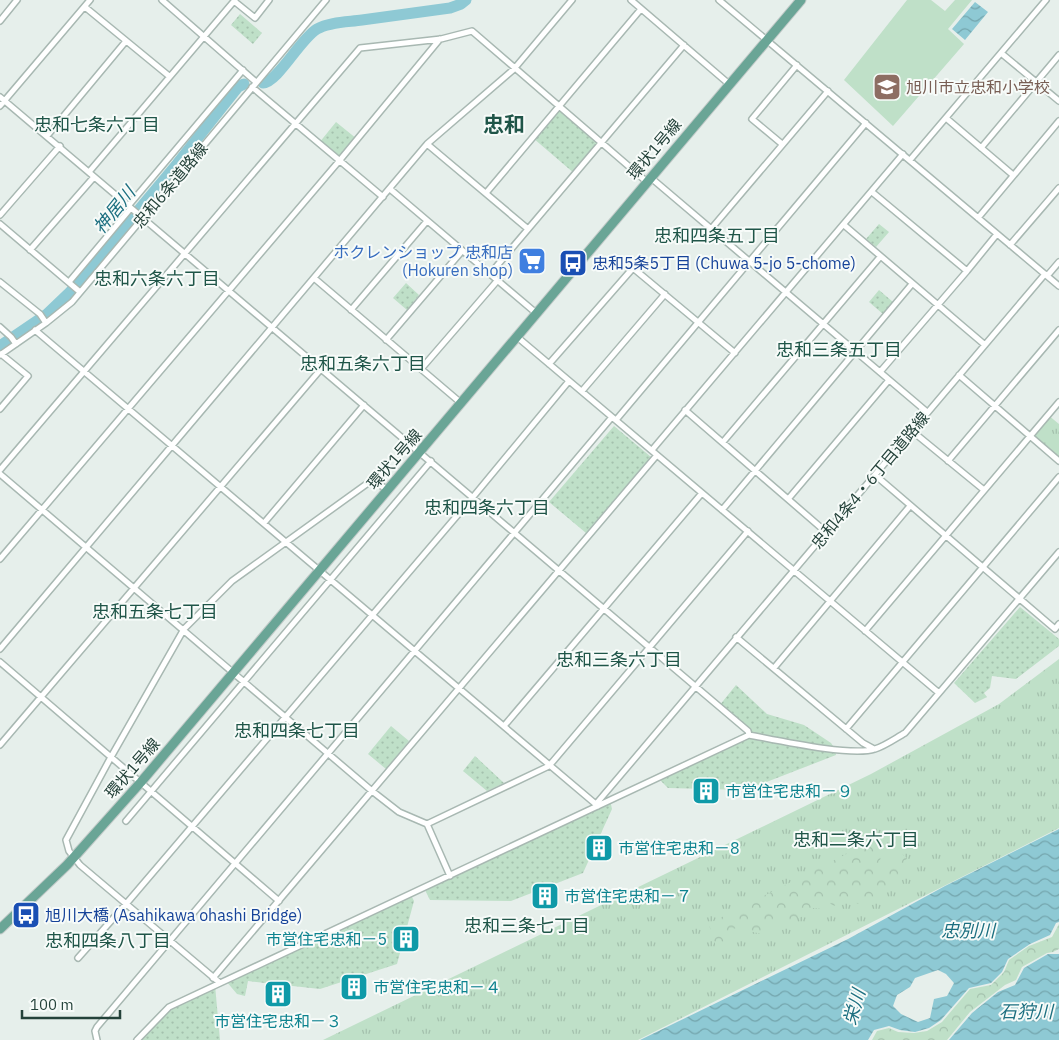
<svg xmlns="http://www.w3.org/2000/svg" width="1059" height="1040" font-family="'IBM Plex Sans','Noto Sans JP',sans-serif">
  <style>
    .grass { fill: url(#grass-tufts) }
    .forest { fill: url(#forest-crowns) }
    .park { fill: url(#park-dots) }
    .garden { fill: #bfe0c8 }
    .water { fill: url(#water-waves); fill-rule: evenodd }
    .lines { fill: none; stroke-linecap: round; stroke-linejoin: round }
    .river { stroke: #8ec9d4; stroke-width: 11 }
    .street-casing { stroke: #a8b8b2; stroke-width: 8 }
    .primary-casing { stroke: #c2cac8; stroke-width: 11 }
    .street { stroke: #fff; stroke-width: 5 }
    .primary { stroke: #6aa596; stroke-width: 9 }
    .labels { text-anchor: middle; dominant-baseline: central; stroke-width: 4; stroke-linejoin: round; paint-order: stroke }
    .education-label { font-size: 16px; fill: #785e54; stroke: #f7fbf9; text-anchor: start }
    .street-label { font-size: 16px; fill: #24423a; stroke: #f7fbf9 }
    .shop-label { font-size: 16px; fill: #366cbe; stroke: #f7fbf9; text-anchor: end }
    .transit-label { font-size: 16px; fill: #164399; stroke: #f7fbf9; text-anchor: start }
    .culture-label { font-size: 16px; fill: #0d838f; stroke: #f7fbf9; text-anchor: start }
    .neighbourhood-label { font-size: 18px; fill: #1f5548; stroke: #f7fbf9 }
    .water-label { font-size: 18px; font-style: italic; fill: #1c6f80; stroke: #f7fbf9 }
    .district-label { font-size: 21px; font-weight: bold; fill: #1f5548; stroke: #f7fbf9 }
  </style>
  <defs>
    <pattern id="grass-tufts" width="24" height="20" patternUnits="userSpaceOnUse" patternTransform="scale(1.25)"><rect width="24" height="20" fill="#bfe0c8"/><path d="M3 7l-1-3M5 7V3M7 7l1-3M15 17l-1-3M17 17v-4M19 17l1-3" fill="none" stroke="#a4c1ad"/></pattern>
    <pattern id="forest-crowns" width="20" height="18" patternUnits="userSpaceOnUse" patternTransform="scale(1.25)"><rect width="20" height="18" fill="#bfe0c8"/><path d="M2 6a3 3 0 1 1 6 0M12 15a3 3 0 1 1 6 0" fill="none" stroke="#a4c1ad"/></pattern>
    <pattern id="park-dots" width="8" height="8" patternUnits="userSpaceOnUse" patternTransform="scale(1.25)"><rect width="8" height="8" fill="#bfe0c8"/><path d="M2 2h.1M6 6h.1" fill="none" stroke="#a4c1ad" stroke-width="1.8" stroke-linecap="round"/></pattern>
    <pattern id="water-waves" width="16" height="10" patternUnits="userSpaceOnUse" patternTransform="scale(1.25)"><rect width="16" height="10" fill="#8ec9d4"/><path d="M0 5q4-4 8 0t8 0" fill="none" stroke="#74a5ad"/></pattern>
  </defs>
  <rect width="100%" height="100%" fill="#e6efeb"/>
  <path class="grass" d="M1048,415l11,9v37l-29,-25z
    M1059,659v169l-421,212h-315l548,-266 128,-70z"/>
  <path class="forest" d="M868,843l14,11 -3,9 6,3 3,-6 7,2 5,-9 7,5 -4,8 2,9c-7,9 -18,11 -23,21l-24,8 -8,-5 -9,5 -8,2 -5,-5 -4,8 -11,-1 -6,7 -21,7 -7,1 -17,11 -9,-2 -7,3 -11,-7 -4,4 1,10 -6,7 -8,1c-5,-8 -4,-16 -9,-24l1,-3z
    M1059,924v25l-6,3 -6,1 -25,14 -6,13 -11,5 -35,27 -23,28h-75l5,-9 12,-3 9,4 16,1 13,-2 15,-9 28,-33 21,-4 13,-13 5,-12 20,-14 23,-9z"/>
  <path class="park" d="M240,14l22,19 -9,11 -22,-19z
    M559,108l41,35 -25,31 -42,-36z
    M336,122l21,17 -17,21 -21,-17z
    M879,224l10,8 -13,15 -10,-8z
    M406,283l13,12 -12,15 -14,-12z
    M879,290l14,12 -10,12 -14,-12z
    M614,426l37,31 -65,76 -37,-31z
    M1020,607l39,32v7l-43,33 -24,-3 -2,12 -6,5 3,4 -12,6 -21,-20z
    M736,685l31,29 37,11 27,18 4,6 1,6 -90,35 -78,-2 -10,-10 91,-43 -30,-29z
    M391,726l18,15 -23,28 -18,-15z
    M475,756l29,27 -17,8 -24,-20z
    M610,800l2,9 -29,64 -72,28 -81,-1 -6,-12z
    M411,895l3,6 -17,63 -77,25 -72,-8 -3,15 -8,-2 -11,-13z
    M215,985l5,55h-83l32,-33z"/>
  <path class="garden" d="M907,0h24l14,11 10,-11h17l-24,29 16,15 -71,82 -49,-46z"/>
  <path class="water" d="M975,2l13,10 -23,28 -13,-11z
    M1059,829v93l-3,1 -6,12 -20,9 -22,15 -6,13 -11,11 -22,5 -28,32 -12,8 -14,4 -15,-2 -11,-4 -15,4 -6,10h-228l208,-101 97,-53zM938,970l8,4 8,9 -7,13 -13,3 -4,19 -12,4 -17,-8 -8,-8 4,-11 13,-8 5,-9z
    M1048,954h11v86h-110l23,-27 26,-21 17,-7 9,-17z"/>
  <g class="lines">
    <path class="river" d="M263,83c15,-1 37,-44 54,-54 12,-7 31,-7 45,-9 29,-4 58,-8 88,-12l11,-4 5,-4
      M0,346l47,-32 23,-22 107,-128 61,-77 6,-3"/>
    <defs>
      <path id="street" d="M162,0l94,82
        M631,0l98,84
        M719,0l340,286
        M234,1l21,17 14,-18
        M85,7l84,69
        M0,21l17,-21
        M1001,53l58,48
        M252,87l131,110
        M0,97l748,634 1,4
        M0,106l90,-106
        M946,118l67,57
        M47,136l79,-95
        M427,144l101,85
        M782,144l-30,-25 45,-54
        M981,148l78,-93
        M910,160l136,-160
        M89,172l146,-172
        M650,177l277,235
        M390,189l146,124
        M872,192l95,79
        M486,193l155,-184
        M129,205l114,-135
        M0,215l60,-69
        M978,218l81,-97
        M0,224l80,68
        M844,225l141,120
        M711,229l117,-138
        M1010,245l49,-57
        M30,250l64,-73
        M490,274l194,-229
        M1047,276l12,-14
        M314,278l147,125
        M0,282l40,32 6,9
        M69,282l62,-74
        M351,310l76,-89
        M0,327l11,10 5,7
        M35,330l563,476
        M516,336l423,357
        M386,340l76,-89
        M0,355l46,-32 26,-21 254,-302
        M549,364l84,-96 102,85
        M421,369l76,-88
        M880,372l87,-101 30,-37
        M959,375l100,86
        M582,391l83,-97
        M0,409l28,-33 -27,-22
        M685,410l141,122
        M616,420l250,-297
        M912,431l72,59
        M723,442l157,-185
        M652,450l251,-296
        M948,461l111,-131
        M0,470l360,-422 81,-9 31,-8 175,151
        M0,474l372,317 27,21 28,12 23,52
        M875,475l180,154 4,-5
        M789,498l100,-118
        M722,510l190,-226
        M264,523l100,-118
        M0,559l340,-399 100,-121
        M865,631l194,-229
        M736,637l127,106 11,6
        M0,649l427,-505 87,-75 58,-69
        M0,662l279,239
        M774,668l136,-162
        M504,726l198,-233
        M846,729l213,-252
        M0,745l321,-376
        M596,804l449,-530
        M126,821l305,-360
        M427,824l122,-58 199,-235
        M78,958l48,-54 347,-407 96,-116
        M213,978l444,-523
        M220,983l-140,-118 -11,-14 -3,-11 45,-83 73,-128 48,-48 136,-98h8l11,6
        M97,1040l-2,-9 2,-4 515,-610
        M137,1040l32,-33 580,-272c27,5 103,22 126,14 10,-3 21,-11 30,-16l154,-181"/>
      <path id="primary" d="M0,929l67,-64 74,-83 660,-782"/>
    </defs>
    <use href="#street" class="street-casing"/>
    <use href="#primary" class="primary-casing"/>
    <use href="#street" class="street"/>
    <use href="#primary" class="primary"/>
  </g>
  <defs>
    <symbol id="school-square" viewBox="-11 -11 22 22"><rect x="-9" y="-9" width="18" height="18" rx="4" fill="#8d6e63" stroke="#f7fbf9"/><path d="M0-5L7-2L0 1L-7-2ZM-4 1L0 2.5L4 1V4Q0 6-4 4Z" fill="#fff"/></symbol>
    <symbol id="supermarket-square" viewBox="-11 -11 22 22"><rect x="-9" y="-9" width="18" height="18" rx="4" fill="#3f7fe0" stroke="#f7fbf9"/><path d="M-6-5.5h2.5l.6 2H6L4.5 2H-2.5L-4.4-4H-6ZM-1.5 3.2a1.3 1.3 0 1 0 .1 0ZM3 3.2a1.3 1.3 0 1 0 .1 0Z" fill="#fff"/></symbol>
    <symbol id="bus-square" viewBox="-11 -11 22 22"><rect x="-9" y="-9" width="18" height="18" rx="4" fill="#1a4fb4" stroke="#f7fbf9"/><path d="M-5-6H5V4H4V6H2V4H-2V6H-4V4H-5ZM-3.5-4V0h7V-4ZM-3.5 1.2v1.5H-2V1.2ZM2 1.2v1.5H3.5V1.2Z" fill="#fff"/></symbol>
    <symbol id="building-square" viewBox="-11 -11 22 22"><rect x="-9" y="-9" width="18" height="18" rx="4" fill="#0f9aa8" stroke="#f7fbf9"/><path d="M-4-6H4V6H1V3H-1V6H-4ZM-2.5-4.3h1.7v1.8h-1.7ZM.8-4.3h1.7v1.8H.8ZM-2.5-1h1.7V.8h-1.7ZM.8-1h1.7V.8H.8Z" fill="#fff"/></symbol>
  </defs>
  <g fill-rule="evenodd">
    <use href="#school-square" x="871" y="71" width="32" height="32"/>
    <use href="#supermarket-square" x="516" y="245" width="32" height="32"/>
    <use href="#bus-square" x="557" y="247" width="32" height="32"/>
    <use href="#building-square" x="690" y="775" width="32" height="32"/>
    <use href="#building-square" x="583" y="832" width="32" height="32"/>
    <use href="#building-square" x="529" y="880" width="32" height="32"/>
    <use href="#bus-square" x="10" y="899" width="32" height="32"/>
    <use href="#building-square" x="390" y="923" width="32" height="32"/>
    <use href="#building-square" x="338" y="971" width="32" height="32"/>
    <use href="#building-square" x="262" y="978" width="32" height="32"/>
  </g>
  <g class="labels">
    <g class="education-label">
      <text x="906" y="87">旭川市立忠和小学校</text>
    </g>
    <g class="street-label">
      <text transform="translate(654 149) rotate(-50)">環状1号線</text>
      <text transform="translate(170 185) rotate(-50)">忠和6条道路線</text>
      <text transform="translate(394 459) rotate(-49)">環状1号線</text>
      <text transform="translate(870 480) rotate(-50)">忠和4条4・6丁目道路線</text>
      <text transform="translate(132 768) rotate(-49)">環状1号線</text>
    </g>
    <g class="shop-label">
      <text x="513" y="252">ホクレンショップ 忠和店<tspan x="513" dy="18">(Hokuren shop)</tspan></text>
    </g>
    <g class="transit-label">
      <text x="592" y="263">忠和5条5丁目 (Chuwa 5-jo 5-chome)</text>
      <text x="45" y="915">旭川大橋 (Asahikawa ohashi Bridge)</text>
    </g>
    <g class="culture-label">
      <text x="725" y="791">市営住宅忠和－９</text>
      <text x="618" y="848">市営住宅忠和－8</text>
      <text x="564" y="896">市営住宅忠和－７</text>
      <text x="387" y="939" text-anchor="end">市営住宅忠和－5</text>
      <text x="373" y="987">市営住宅忠和－４</text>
      <text x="278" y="1021" text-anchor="middle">市営住宅忠和－３</text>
    </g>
    <g class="neighbourhood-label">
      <text x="97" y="124">忠和七条六丁目</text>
      <text x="717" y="235">忠和四条五丁目</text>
      <text x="157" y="278">忠和六条六丁目</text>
      <text x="839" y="349">忠和三条五丁目</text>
      <text x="363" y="363">忠和五条六丁目</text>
      <text x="487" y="507">忠和四条六丁目</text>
      <text x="155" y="611">忠和五条七丁目</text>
      <text x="619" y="659">忠和三条六丁目</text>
      <text x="297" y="730">忠和四条七丁目</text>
      <text x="856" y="839">忠和二条六丁目</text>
      <text x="527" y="925">忠和三条七丁目</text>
      <text x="108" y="940">忠和四条八丁目</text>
    </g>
    <g class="water-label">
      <text transform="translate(114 210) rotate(-51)">神居川</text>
      <text x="968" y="930">忠別川</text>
      <text transform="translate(854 1007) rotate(-74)">栄川</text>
      <text x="1026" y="1011">石狩川</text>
    </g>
    <g class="district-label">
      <text x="504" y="124">忠和</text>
    </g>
  </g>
  <path d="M22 1010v8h98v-8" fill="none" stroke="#24423a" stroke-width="2.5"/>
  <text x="30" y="1010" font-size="15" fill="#24423a" stroke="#f7fbf9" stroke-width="4" paint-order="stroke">100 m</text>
</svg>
